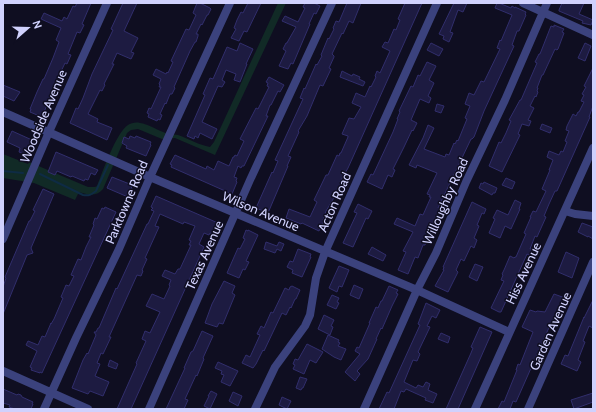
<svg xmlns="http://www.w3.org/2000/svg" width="596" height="412" font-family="Cabin,sans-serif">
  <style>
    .green { fill: #112a26 }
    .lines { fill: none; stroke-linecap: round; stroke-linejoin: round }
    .stream { stroke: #0e2b44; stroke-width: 2 }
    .building { fill: #1d1b41; stroke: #312e6c }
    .street { stroke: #3b427d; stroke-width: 8 }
    .labels { text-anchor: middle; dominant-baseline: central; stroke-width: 3; stroke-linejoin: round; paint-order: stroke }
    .street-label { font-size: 13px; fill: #d0d1fd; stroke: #0f0e21 }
  </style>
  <rect width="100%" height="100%" fill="#0f0e21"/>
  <path class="green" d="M278,3h8l-71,152 -40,-17 -13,1 -24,-10 -7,1 -4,3 -24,56c-7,8 -15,6 -24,3l-4,8 -41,-17 -31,-5v-24l25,10 1,-2 59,25h7l2,-1c6,-15 19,-53 31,-61 3,-2 8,-3 12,-2 8,1 15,6 23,9 4,2 10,2 15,3 11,4 21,10 32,12l4,-5z"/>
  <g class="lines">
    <path class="stream" d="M3,171l20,2
      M40,174l43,21c6,1 8,0 13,-4l12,-26"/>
  </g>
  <path class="building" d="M77,3h14l-9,21 2,1 -4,8 -3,-1 -9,22 3,1 -4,9 -2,-1 -15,32h1l-9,22 -12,-5 1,-3h-1l7,-17 6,-13h1l9,-21 6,-16 -3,-2 5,-12 -20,-9 3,-6 18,8 2,-4 3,2 6,-13 2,1z
    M123,3h14l-13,28 14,7 -7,14 3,1 -3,6 -14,-6 -5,11h2l-10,20 1,1 -3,6 -2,-1 -12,24 10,5 -1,3 15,6 -5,12 -37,-17 6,-15 2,1 5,-11 9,-24 21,-44 -2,-1z
    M197,3h3l10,5 1,1 -3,6h-1l-5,10 -1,-1 -5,10h2v2l-2,6h-1l-5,9 -16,36 1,1 -3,6h-2l-4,10 -1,-1 -5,11 2,1 -2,5 -2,-1 -1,2 -9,-4 1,-3 -2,-1 2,-5 2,1 10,-22h-2l1,-2 -1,-1 2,-5 -8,-4 3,-6 10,5 1,-2 1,1 5,-11 -2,-1 15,-32 3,1 7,-15 -3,-2z
    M248,3h13l-14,29 -3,-1 -5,10 -8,-3 5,-9 -2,-1 3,-8 4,-8 2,1z
    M305,3h9l6,3 -4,8 -2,-1 -5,11h1l-17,40 -2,-1 -3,6 -9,-3 7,-15 -3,-2 3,-6h1l1,-2 8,-14 -14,-6 3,-5 13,6 7,-14 -2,-1z
    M347,3h14l-8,20 -4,-2 -6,13 -1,-1 -10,21 2,2v1l-5,11 2,1 -8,17 -3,-1 -13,31 -9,15 1,1 -11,24 3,1 -4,9h1l-20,47 -12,-5 16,-36 1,1 5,-12 -3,-1 28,-61 -3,-1 4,-10 1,1 11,-25 1,1 5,-9 -1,-1 7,-17 1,1 5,-10 -1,-1 3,-7 3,1z
    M405,3h17l-74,165 -8,14h1l-6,14 -9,15 -3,9h1l-5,11 -17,-8 -1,1 -15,-6 3,-9 21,8 7,-15 -3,-2 12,-25h2l9,-20 2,1 1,-3h1l7,-16v-1l-6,-2 7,-16 5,1 7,-12 -9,-4 4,-10 9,4 5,-11 1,1 5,-10 -1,-1 2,-5 3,2 10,-22 -8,-4 3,-5 3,1 6,-14 2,1 4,-10 -2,-1z
    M454,3h13l-4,9 -5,-2 -8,22 3,1 -4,9 -6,-3 1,-3 -5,-2z
    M497,3h2l12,5 1,-2 3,2v-1l11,5 -1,2 1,1 -7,16h-2l-5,14 2,1 -30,65 -10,26 -2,2h-1l-33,69h2l-6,13h2l-8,17 -3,7h-2l-5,13 -3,-1 -7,17 -10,-4 8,-18 -3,-1 10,-19 -19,-8 3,-6 18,8 5,-12 3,1 8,-18h-2l1,-2 -3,-1 10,-21 -20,-8 -1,3 -7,-3 14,-27 5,-13 6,3 -10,21 21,8 1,-3 3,1 5,-12 1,1 2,-4 1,1 9,-22 -2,-1 5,-12 -5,-2 4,-11 5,2 7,-14 3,1 16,-33 -3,-1 3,-8 1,1 11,-26 -17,-7z
    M562,3l2,1 1,-1h19l-5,11 14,6 -2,5 -9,-2 1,-2 -24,-10v-1z
    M554,25l10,4 -2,3 2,1 -6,16 -1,1 -2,-1 -12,26h-1l-5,13h1l-1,3 1,1 -2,5 -1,-1 -5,10 4,2 -6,12 3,1 -2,5 -7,-2 -4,10 2,1 -18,37 -13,-6 10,-24 2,1 5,-10 5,-12 -2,-1 11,-20h1l16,-37 -2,-1 4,-8h1l11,-28 3,1z
    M240,43l13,6 -7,15h1l-7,18 -6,-2 2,-6 -10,-4 -4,10 3,2 -3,5 -4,-1 -16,36 15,7 -5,10 -12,-6 -2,5 -3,-2 -1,3 -7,-3 18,-41 -2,-1 7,-16 3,1 14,-32 10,4z
    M431,43l12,6 -4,7 -12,-6z
    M585,43l6,3 -6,15 -7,-3z
    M427,62l9,4 -7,14 5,3 -6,13 3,2 -2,5 -9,-4 -9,21 6,3 -4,8 -1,-1 -8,17 -11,22 2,1 -3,7 -4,-2 -6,14 -15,-7 4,-8 2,1 20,-43 5,-13h-1l3,-7 -1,-1 12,-25 2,1 5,-12 2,1z
    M593,68v38l-4,11h1l-33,74h-2l-6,13 -5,12 2,1 -9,20 -2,-1 -5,13h2l-3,6 -2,-1 -26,58h-2l-8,-4 13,-27 -3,-1 2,-5 -1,-1 2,-4 6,-14 4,2 1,-1h1l10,-23 -2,-1 7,-16h-1l3,-6 3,1 10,-21 -4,-2 8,-19h-1l4,-10 -6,-3 2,-6 10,4 2,-4 2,1 4,-10 -2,-1 4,-10 -3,-1 1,-4 6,-12 3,2 2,-4h1l5,-10 -3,-1 3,-6 -2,-1 4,-7 -2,-1z
    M342,71l10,5 1,-2 7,3 -1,2 6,3 -2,4 -23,-9z
    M269,77l15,8 -4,7 -2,-1 -7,14h-1l-4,11h2l-24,50h-2l-1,2 -3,-2 -4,11 3,1 -1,3 1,1 -5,12 -61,-27 1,-2 -2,-1 5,-9 31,14 1,-3 7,4 4,-9 11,5 4,-9h1l1,-2 2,1 7,-15 -4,-2 16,-31 2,1 11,-22 -2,-1 1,-3 -2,-1z
    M3,85l17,7 -6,9 -11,-5z
    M437,104l7,2 -3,7 -6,-2z
    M542,124l10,4 -2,5 -10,-4z
    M12,131l20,9 -1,2h1l-6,13 -7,-3 1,-4 -13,-6z
    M130,136l5,2 1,-2 15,6 -1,2 1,1 -5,11 -20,-8 1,-2 -5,-3 2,-6 5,2z
    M56,152l42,18 -3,5 -4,-2 -3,7 -3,-1 -1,2 -12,-5 -1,1 -14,-6 -2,4 -7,-3z
    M112,177l20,8 -1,2 1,1 -4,9 -21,-9z
    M506,178l9,4 -3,7 -10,-4z
    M484,182l13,6 -2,5h-2l-1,2 -13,-7 2,-5 2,1z
    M43,189l11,5 -23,54 2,5 -6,2 -24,59v-27l3,-9 -1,-1 24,-56h1l5,-10 -2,-1z
    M156,196l62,27 -1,2h1l-4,10 -4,-2 -1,2 -5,-2 -5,11 5,3 -73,162h-14l20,-45 -1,-1 10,-22 -4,-2 3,-8 5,2 10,-21 -14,-6 6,-12 12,5 6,-13 -1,-1 2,-5 -9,-4 3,-6 10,4 3,-5h2l11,-24h-2l2,-4 -2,-1 6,-14 -11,-4 -1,2 -23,-10 -5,12 4,1 -14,31 2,1 -5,11 1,1 -2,5 -4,-1 -28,62h2l-8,17 -2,-1 -4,10 3,1 -5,12 14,6 -6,14 -13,-5 -2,3 -16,-6 11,-28 4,-7 1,1 8,-19 -2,-3h2l2,-4h1l17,-40 1,1 30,-65h1l6,-13 -3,-1 2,-2 -2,-1z
    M515,200l6,3 -2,6h1l-9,20 -6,-3 -5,12 -11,-5 6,-14 -2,-1 4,-8 11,5z
    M472,202l14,7 -2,5 -2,-1 -5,12 2,1 -5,12 3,2 -3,8 -3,-2 -7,15 -3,-2 -5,11 2,2 -10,20 -13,-6 9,-16h-1l1,-3h-1z
    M358,204l14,7 -4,8 -2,-1 -13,29 -10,-4 14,-30 -3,-1z
    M105,207l11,5 -74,161 -2,-1v1l-9,-3 1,-2 -2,-1 7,-16 -11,-6 2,-4 10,4 4,-9 3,1 6,-14v1l3,-5 9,-21 -2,-1 5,-12 3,1 5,-10 -3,-1 3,-7 4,-9 3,1 5,-13 5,-10h-2l5,-12 -1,-1 2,-6 2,1 5,-11 2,1z
    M582,223l11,4v12l-5,-3v1l-10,-5z
    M246,230l2,1v-1l10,5 -12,26 3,1 -4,8 -2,-1 -4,9 -12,-5 11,-25 2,1 5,-10 -2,-1z
    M266,242l11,4 2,-4 5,2 -3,7 -4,-2 -2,4 -11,-4z
    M372,247l14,8 -3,6 -15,-7z
    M298,249l13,5 -1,3h1l-9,20 -10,-4 1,-3 -6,-3 3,-6 3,1z
    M566,252l13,6 -7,20 -14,-6z
    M475,264l8,3 -6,14 -8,-4z
    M339,266l10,4 -7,17 -3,-1 -2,6 -8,-4z
    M224,281l11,5 -3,7 3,2 -12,29 -4,-1 -2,4 -12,-4 7,-19z
    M354,285l9,4 -4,10 -9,-4z
    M292,286l8,4 -4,9h-1l-4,9 -1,-1 -4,8 -4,-2 -18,38 -1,-1 -7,14 -3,4 -11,-5 4,-8 4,2 10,-22 -3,-1 4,-8 3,2 7,-16 2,1 12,-25 4,2 1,-3z
    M389,286l9,4 -2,3 2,1 -6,12 -10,23 -1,-1 -5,11h1l-9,20 -11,12 3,3 -5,7 -10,-9 15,-18 -5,-3 2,-4 2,1 11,-25h-1l7,-16 2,1 3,-7h1z
    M554,294l11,4 -6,18 -3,-2 -4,9h-1l-35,79 -3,-1 -3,8h-12l4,-8 2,1 13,-32h-1l2,-6 2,1 13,-33 -11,-5 8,-17 6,2 1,-1 8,1z
    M332,295l7,3 -2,4 2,1 -3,6 -9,-4z
    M593,300v28l-4,-2 -6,15 2,1 -7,18 3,2 -4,9 -16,-7 4,-9 3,1 16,-39v1z
    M426,303l14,7 -4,8 -4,-2 -5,10 3,1 -12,25 2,2 -3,7 -4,-1 -9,22 12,6 2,-3 5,2 3,-5 4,2 -2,6 9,4 -4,9 -8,-3 1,-2 -20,-9 -2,3 -3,-1 -7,18h-15l8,-17 2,1 31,-68 -2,-1z
    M324,315l10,5 -3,6 2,1 -3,8 -12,-6z
    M480,327l12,5 -34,77h-12l25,-56 2,-5 -2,-1z
    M202,331l11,5 -10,22 1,1 -7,17 -1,-1 -11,24 3,1 -4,9h-18l19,-41h-1l7,-16 2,-1z
    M441,333l9,4 -2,6 -10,-4z
    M328,335l11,5 -1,2 2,1 -2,3 8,3 -5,11 -7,-3 -12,-8z
    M307,344l16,8 -7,11 -6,-3 -6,14 -11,-5 2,-4 -2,-1 2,-5 3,1z
    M110,360l8,4 -2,5 -8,-3z
    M218,362l20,9 -8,15 -9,-4 3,-7 -3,-1 1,-3 -7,-3z
    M300,377l7,2 -4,9h-1l-1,2 -5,-2z
    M3,389l14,6 1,-1 3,1 1,2 11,5 -1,2h1l-2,5h-16l-6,-2 1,-2 -7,-2z
    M211,391l6,3 -7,15 -6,-3 5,-10h-1z
    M233,392l9,4 -4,10 -9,-5z
    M593,393v9l-19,7 -3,-9z
    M282,397l9,4 -4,8 -8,-4z"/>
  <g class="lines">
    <path class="street" d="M523,3l70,32
      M3,112l147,65 267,113 92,42
      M565,211l10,3 18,2
      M3,239l22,-51 24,-56 58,-129
      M3,371l85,38
      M44,409l32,-71 43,-89 31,-72 80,-174
      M149,409l101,-229 82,-177
      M255,409l20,-42 30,-41 5,-11 6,-37 9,-26 112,-249
      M364,409l53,-119 19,-37 30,-71 39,-82 42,-97
      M475,409l118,-261
      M528,409l65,-147"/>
  </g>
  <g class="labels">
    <g class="street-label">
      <text transform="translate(43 116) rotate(-67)">Woodside Avenue</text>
      <text transform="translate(445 201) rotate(-66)">Willoughby Road</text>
      <text transform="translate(126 202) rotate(-67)">Parktowne Road</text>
      <text transform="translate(334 202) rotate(-66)">Acton Road</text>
      <text transform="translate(261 211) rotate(23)">Wilson Avenue</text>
      <text transform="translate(204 255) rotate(-66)">Texas Avenue</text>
      <text transform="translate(523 273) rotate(-65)">Hiss Avenue</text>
      <text transform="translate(550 331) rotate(-66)">Garden Avenue</text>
    </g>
  </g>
  <rect width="596" height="412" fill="none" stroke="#d0d1fd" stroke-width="8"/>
  <g transform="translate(28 28) rotate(70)" stroke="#0f0e21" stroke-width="3" paint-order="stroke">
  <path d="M0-3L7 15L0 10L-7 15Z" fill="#d0d1fd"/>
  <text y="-6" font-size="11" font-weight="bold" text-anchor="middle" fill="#d0d1fd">N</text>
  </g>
</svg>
